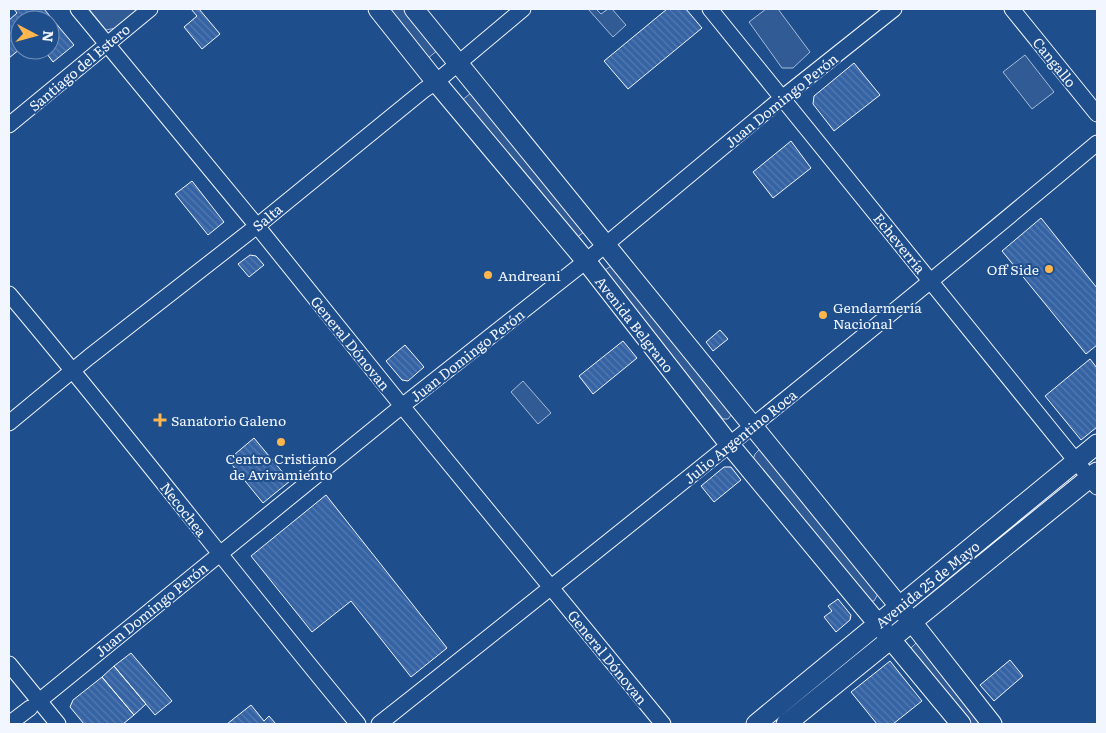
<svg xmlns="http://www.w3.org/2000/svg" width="1106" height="733" font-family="Literata,serif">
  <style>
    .built { fill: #305b95; stroke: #a8bbd7 }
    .building { fill: url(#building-back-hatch); stroke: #f2f6ff }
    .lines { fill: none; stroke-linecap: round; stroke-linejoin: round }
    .minor-casing { stroke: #f2f6ff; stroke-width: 17 }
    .major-casing { stroke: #f2f6ff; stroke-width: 21 }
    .minor { stroke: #1f4e8c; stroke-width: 15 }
    .major { stroke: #1f4e8c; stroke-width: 19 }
    .poi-dot { fill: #ffb74d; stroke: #1f4e8c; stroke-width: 2 }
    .labels { text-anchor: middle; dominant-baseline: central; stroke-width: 4; stroke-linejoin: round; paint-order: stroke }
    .street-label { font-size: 14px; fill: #f2f6ff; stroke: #1f4e8c }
    .poi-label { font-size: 14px; fill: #f2f6ff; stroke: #1f4e8c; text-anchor: start }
  </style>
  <defs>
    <pattern id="building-back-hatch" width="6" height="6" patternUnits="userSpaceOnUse" patternTransform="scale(1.25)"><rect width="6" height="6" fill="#3563a3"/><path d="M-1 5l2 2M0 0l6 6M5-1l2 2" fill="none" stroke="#537ab1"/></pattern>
  </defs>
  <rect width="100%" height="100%" fill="#1f4e8c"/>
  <path class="built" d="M89,9h51l-24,19 -10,2z
    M387,9h19l33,40 -12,10z
    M588,9h8l5,5 7,-5h4l14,16 -13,12z
    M766,9h12l32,43 -17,16h-11l-33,-46z
    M1025,55l29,37 -22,17 -29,-37z
    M472,92l112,140 -8,6 -116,-136z
    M611,266h4l117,148 -4,5h-5l-119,-145 1,-4z
    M523,381l28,32 -13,11 -27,-32z
    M760,449l119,143 -5,9h-6l-115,-141 2,-6z
    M1068,480l3,5 -151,120 -4,-3z
    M916,643l5,2 65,79h-17l-59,-75z"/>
  <path class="building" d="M14,9h30l30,36 -21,17 -9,-12h6v-30h-30v29l-11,9v-38l8,-7z
    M191,9h8l21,25 -18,15 -18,-22 13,-11z
    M667,9h19l16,19 -74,61 -24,-28z
    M854,63l26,32 -46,36 -21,-27 1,-8z
    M791,141l20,27 -38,30 -20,-26z
    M192,181l32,41 -16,13 -33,-41z
    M1041,218l56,70v57l-11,9 -84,-103z
    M250,255l6,1 8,9 -15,12 -11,-13z
    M720,330l8,9 -15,12 -7,-9z
    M623,341l14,17 -44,36 -14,-18z
    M405,345l19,22 -16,14 -6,-1 -16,-19z
    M1090,359l7,9v59l-16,13 -36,-44z
    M254,438l36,43 -27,22 -35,-43z
    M724,467h7l10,13 -27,22 -13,-16z
    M326,495l121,153 -36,29 -60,-76 -39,31 -61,-76z
    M838,599l13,16 -1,5 -14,12 -12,-15 8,-6 -4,-5z
    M131,653l41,48 -17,14 -41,-49z
    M1010,660l13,16 -29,25 -14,-16z
    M890,661l32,40 -29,23h-16l-26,-32z
    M114,666l32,38 -12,11 -32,-38z
    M102,677l32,38 -11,9h-39l-14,-17 3,-7z
    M251,705l13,16 5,-5 7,8h-49z"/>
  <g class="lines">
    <defs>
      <path id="minor" d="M78,9l179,217 145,180 261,318
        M710,9l387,478
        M1012,9l85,105
        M9,125l141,-116
        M9,294c119,141 231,288 349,430
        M9,423l80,-66 168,-131 167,-136 12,-8 87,-73
        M9,664l49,60
        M39,701l363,-295 184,-145 196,-163 112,-89
        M9,724l21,-16
        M379,724c241,-191 482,-383 718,-581"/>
      <path id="major" d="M378,9l58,73 150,179 143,183 232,280
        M414,9l498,613 80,102
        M756,724l341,-280
        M786,724l311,-252"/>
    </defs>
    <use href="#minor" class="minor-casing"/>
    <use href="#major" class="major-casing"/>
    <use href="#minor" class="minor"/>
    <use href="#major" class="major"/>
  </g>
  <g class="poi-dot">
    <circle cx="1049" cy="269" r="5"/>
    <circle cx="488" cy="275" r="5"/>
    <circle cx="823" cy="315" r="5"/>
    <path d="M157.5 412.5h5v5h5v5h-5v5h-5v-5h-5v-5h5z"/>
    <circle cx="281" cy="442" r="5"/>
  </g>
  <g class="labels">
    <g class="street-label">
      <text transform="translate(1055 62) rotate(51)">Cangallo</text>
      <text transform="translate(79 67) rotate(-40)">Santiago del Estero</text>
      <text transform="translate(781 100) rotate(-39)">Juan Domingo Perón</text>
      <text transform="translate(267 217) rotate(-40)">Salta</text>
      <text transform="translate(900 243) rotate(51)">Echeverría</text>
      <text transform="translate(635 324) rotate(52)">Avenida Belgrano</text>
      <text transform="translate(351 343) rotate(51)">General Dónovan</text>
      <text transform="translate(467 355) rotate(-38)">Juan Domingo Perón</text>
      <text transform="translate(740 436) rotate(-39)">Julio Argentino Roca</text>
      <text transform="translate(184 509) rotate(52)">Necochea</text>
      <text transform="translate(927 584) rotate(-39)">Avenida 25 de Mayo</text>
      <text transform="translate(151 609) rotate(-39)">Juan Domingo Perón</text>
      <text transform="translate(608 657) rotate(51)">General Dónovan</text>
    </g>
    <g class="poi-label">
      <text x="1039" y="269" text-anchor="end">Off Side</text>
      <text x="498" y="275">Andreani</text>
      <text x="833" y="307">Gendarmería<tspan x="833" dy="16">Nacional</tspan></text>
      <text x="171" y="420">Sanatorio Galeno</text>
      <text x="281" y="458" text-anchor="middle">Centro Cristiano<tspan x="281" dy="16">de Avivamiento</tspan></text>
    </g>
  </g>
  <rect width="1106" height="733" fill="none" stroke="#f2f6ff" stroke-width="20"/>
  <g transform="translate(35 35) rotate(96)"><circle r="24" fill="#1f4e8c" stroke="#7391ba"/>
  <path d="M0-4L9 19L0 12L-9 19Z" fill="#ffb74d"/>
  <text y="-8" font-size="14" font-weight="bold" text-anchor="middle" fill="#f2f6ff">N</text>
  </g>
</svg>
